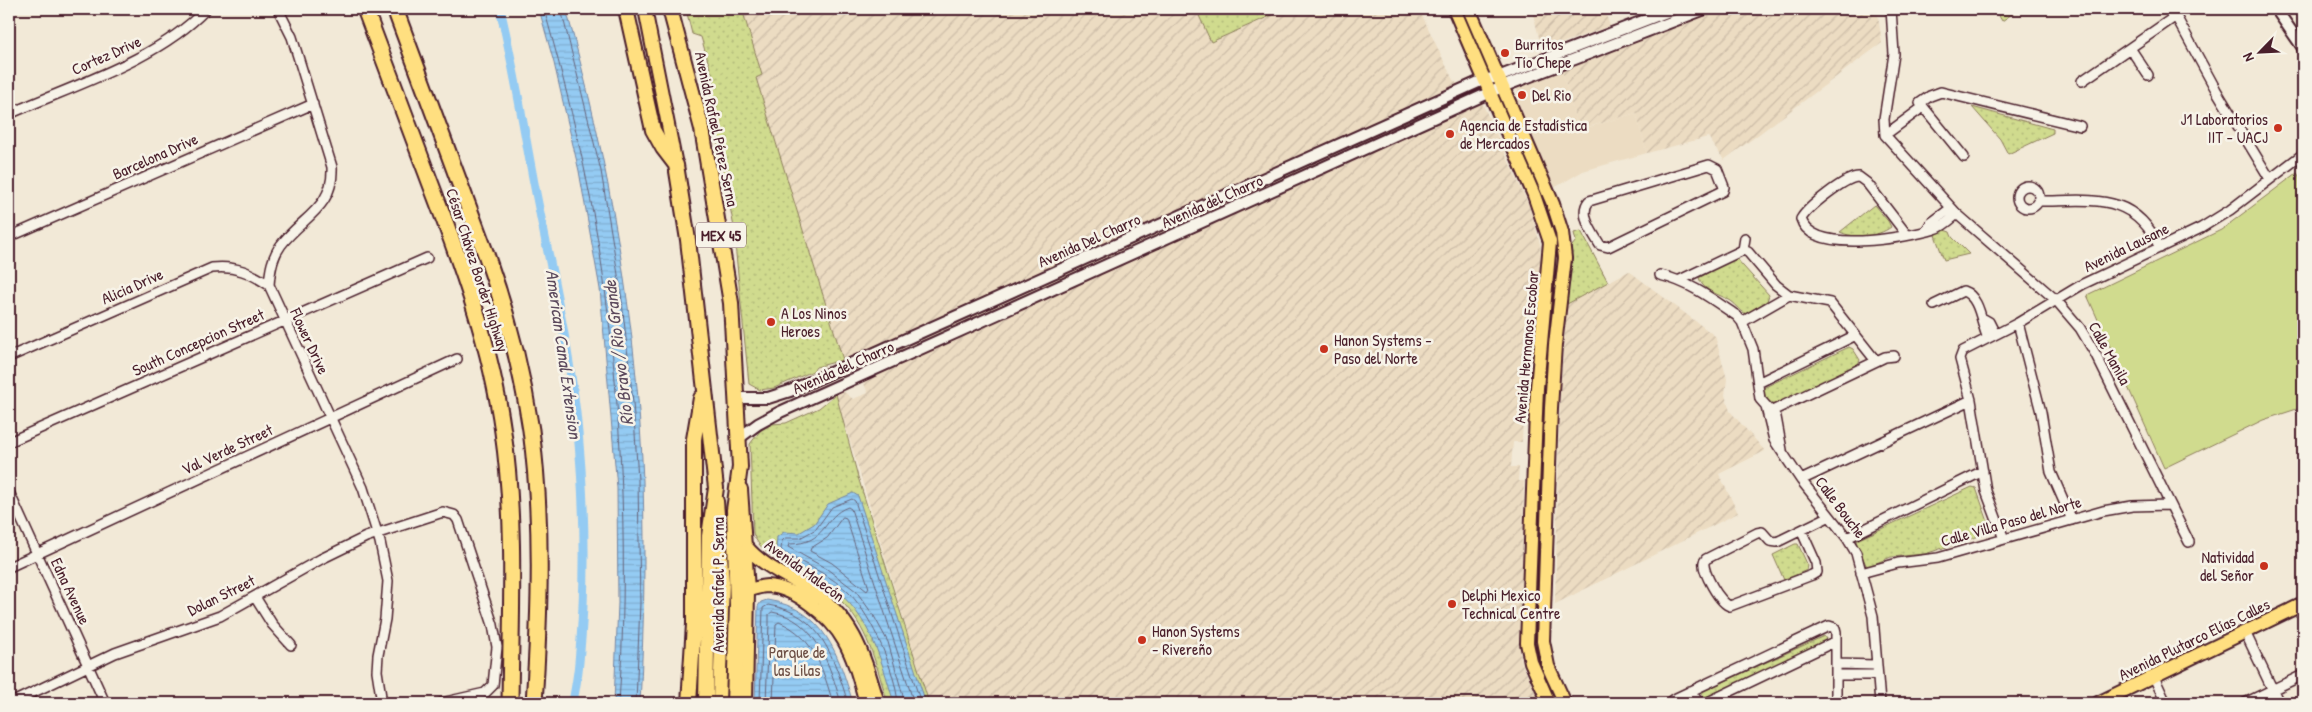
<svg xmlns="http://www.w3.org/2000/svg" width="2312" height="712" font-family="'Patrick Hand',sans-serif">
  <style>
    .built { fill: #ecdcc2 }
    .industrial { fill: url(#industrial-furrows) }
    .green { fill: #d0db8e; stroke: #8d7d5c }
    .park { fill: url(#park-dots); stroke: #8d7d5c }
    .water { fill: url(#water-rules); stroke: #7686a3 }
    .lines { fill: none; stroke-linecap: round; stroke-linejoin: round }
    .shore { stroke: #68647b; stroke-width: 1 }
    .canal { stroke: #94cbf3; stroke-width: 9 }
    .minor-casing { stroke: #4a1f2b; stroke-width: 12 }
    .tertiary-casing { stroke: #4a1f2b; stroke-width: 14 }
    .primary-casing { stroke: #4a1f2b; stroke-width: 16 }
    .trunk-casing { stroke: #4a1f2b; stroke-width: 18 }
    .motorway-casing { stroke: #4a1f2b; stroke-width: 19 }
    .minor { stroke: #f7f3e8; stroke-width: 9 }
    .tertiary { stroke: #f7f3e8; stroke-width: 10 }
    .primary { stroke: #ffdf80; stroke-width: 12 }
    .trunk { stroke: #ffdf80; stroke-width: 14 }
    .motorway { stroke: #ffdf80; stroke-width: 15 }
    .poi-dot { fill: #c8321e; stroke: #f7f3e8; stroke-width: 2 }
    .labels { text-anchor: middle; dominant-baseline: central; stroke-width: 5; stroke-linejoin: round; paint-order: stroke }
    .shield { fill: #f7f3e8; stroke: #7e5f64; stroke-width: 1 }
    .shield-label { font-size: 15px; font-weight: bold; fill: #4a1f2b }
    .poi-label { font-size: 16px; fill: #4a1f2b; stroke: #f7f3e8; text-anchor: start }
    .street-label { font-size: 16px; fill: #4a1f2b; stroke: #f7f3e8 }
    .park-label { font-size: 16px; fill: #6c4e44; stroke: #f7f3e8 }
    .water-label { font-size: 18px; font-style: italic; fill: #5c4a5d; stroke: #f7f3e8 }
  </style>
  <defs>
    <pattern id="industrial-furrows" width="10" height="10" patternUnits="userSpaceOnUse" patternTransform="scale(1.25)"><rect width="10" height="10" fill="#ecdcc2"/><path d="M-1 1l2-2M0 10L10 0M9 11l2-2" fill="none" stroke="#ccbca7"/></pattern>
    <pattern id="park-dots" width="8" height="8" patternUnits="userSpaceOnUse" patternTransform="scale(1.25)"><rect width="8" height="8" fill="#d0db8e"/><path d="M2 2h.1M6 6h.1" fill="none" stroke="#b4bc7b" stroke-width="1.8" stroke-linecap="round"/></pattern>
    <pattern id="water-rules" width="6" height="5" patternUnits="userSpaceOnUse" patternTransform="scale(1.25)"><rect width="6" height="5" fill="#94cbf3"/><path d="M0 2.5h6" fill="none" stroke="#81aed0"/></pattern>
  </defs>
  <rect width="100%" height="100%" fill="#f2e9d7"/>
  <filter id="ink" filterUnits="userSpaceOnUse"><feTurbulence type="fractalNoise" baseFrequency=".02" numOctaves="2"/><feDisplacementMap in="SourceGraphic" scale="10" xChannelSelector="R" yChannelSelector="G"/><feConvolveMatrix kernelMatrix="1 2 1 2 8 2 1 2 1" color-interpolation-filters="sRGB"/></filter>
  <g filter="url(#ink)">
    <path class="built" d="M1562,70l14,52 9,-3 4,8 47,-14 11,40 -64,18 -29,17 -40,-88 5,-2 -2,-11z"/>
    <path class="industrial" d="M742,9h454l15,33 75,-33h133l34,71 30,25 47,103 10,36 1,11 -12,114 -2,39 -4,10 -1,24h-9l-2,25h8l-1,14h6l-4,171 2,12 19,39h-612l-93,-309 7,-3 10,8 15,-6 -16,-37 -9,4 -87,-282 6,-3z
      M1532,9h72l6,17 -68,24z
      M1721,9h156l5,34 -158,117 -16,-23 -61,16 -11,-40 -48,14 -3,-8 -9,3 -14,-52z
      M1629,271l86,65 12,43 -2,16 5,16 35,40 -46,23 19,39 -183,91 5,-212 7,-88z"/>
    <path class="green" d="M1995,9h24l-17,12z
      M2297,173l6,9v225l-40,13 -99,48 -77,-173 134,-65z"/>
    <path class="park" d="M686,9h56l20,66 -6,3 87,282 -27,7 -3,4 -39,17 -14,2 -11,-6 -14,-140 2,-1 -30,-156 7,-5 -13,-45 -9,-3z
      M1196,9h90l-75,33z
      M1972,107l81,22v4l-45,21 -8,-15z
      M1874,205l14,16 3,6c-13,10 -37,12 -51,5z
      M1944,230l6,2 2,5 17,17 -25,6 -9,-25z
      M1581,231l27,51 -41,22 4,-57 5,-6 -2,-8z
      M1735,257l34,38 -2,6 -21,13c-6,-3 -9,-9 -15,-13 -11,-7 -28,-9 -32,-23z
      M1849,347l4,2 7,11 -3,6 -83,39 -8,-6 -3,-11z
      M836,394l22,83 71,226h-41c-11,-34 -18,-70 -43,-98 -23,-26 -83,-42 -92,-72l-3,-89 10,-13 12,-7 14,-1 33,-15z
      M1972,487l4,1 15,42 -3,3 -63,21 -34,3 -22,9 -3,-1 -10,-23 1,-2z
      M1795,544h3l10,22 -1,4 -23,10 -11,-25z
      M1824,636l3,5 -123,57 -3,-6z"/>
    <path class="water" d="M539,9h27c43,153 71,312 77,472 2,74 1,148 -3,222h-26l4,-100 -1,-115 -17,-199 -21,-118 -25,-108z
      M853,493l5,3 68,207h-32c-15,-51 -26,-94 -74,-125 -14,-9 -34,-14 -44,-28l1,-13 7,-5 15,1 15,-9 14,-20z
      M767,600c58,9 71,54 86,103h-98l3,-97 3,-4z"/>
    <g class="lines">
      <path class="shore" d="M544,9c26,91 49,186 61,280 18,137 23,277 14,414
        M561,9l40,162 20,122 12,109 5,78 2,123 -4,100
        M843,517l3,1 23,70 -2,3 -35,-28 -22,-12 1,-3 16,-10z
        M760,703l3,-95 5,-3c53,8 66,53 80,98
        M766,703l3,-80v-9l3,-2c44,7 58,54 69,91
        M773,703l3,-79 3,-2c35,14 44,48 54,81
        M898,703c-3,-32 -25,-85 -48,-109 -17,-18 -44,-29 -66,-41l-3,-4 1,-8 3,-3h15l16,-9 16,-22 20,-8 3,2 66,202
        M905,703l-17,-61 -14,-26 -18,-25 -29,-22 -39,-22 1,-3c39,0 33,-28 59,-37l3,2 63,194"/>
      <path class="canal" d="M500,9c14,57 23,116 34,174 15,77 33,153 42,230 9,82 11,168 3,249 -1,14 -4,27 -6,41"/>
      <defs>
        <path id="minor" d="M278,9l14,28 40,130c2,41 -30,50 -51,78 -9,12 -11,26 -12,40l94,203 17,54 8,39 -3,38 -7,36 -1,16 5,32
          M1891,9l3,45 -10,65 1,16 72,79 99,86 24,28 16,27 93,187
          M2172,9l44,81 54,89
          M2130,48l18,27
          M2082,81l94,-65
          M9,114c63,-28 149,-54 197,-105
          M1885,135l38,-28
          M1964,157l-44,-54 10,-7 11,-4 139,34
          M1709,165l8,4 7,18 -1,4 -115,56 -8,-2c-7,-12 -22,-31 -11,-44z
          M2017 197a11 11 0 1 1 22 0a11 11 0 1 1-22 0Z
          M2039,201c53,0 95,-10 121,47
          M1926,231l5,-8 20,-15
          M1907,235l-40,-52 -8,-6c-13,-1 -52,31 -58,42 11,37 107,18 134,10 8,-2 16,-10 22,-15
          M9,237l304,-133
          M1743,250l5,2 28,33 13,10 41,8 46,58
          M1743,250l2,-12
          M1660,275c30,7 52,24 77,41l5,6 11,27 7,50 16,18 6,33
          M1680,280l63,-30
          M1934,305l29,-14c18,6 18,34 25,47
          M1982,318l7,4 6,12
          M1742,322l47,-27
          M2018,323l23,89 10,60 21,48
          M9,357l203,-89c23,-3 39,5 57,17
          M1758,383l96,-47
          M1766,407l8,33 27,40 46,58 9,15 17,63 7,87
          M1768,413l117,-56 9,-1
          M9,442l418,-184
          M1801,480l170,-80
          M9,492l96,211
          M1802,532l14,31 1,9 -5,3 -82,31c-10,-2 -28,-35 -26,-44l2,-3 51,-26 5,-1 8,9 7,1 51,-25
          M1847,538l136,-67
          M2004,539l-18,-48 -15,-91 -11,-41 3,-8 55,-28 65,-39 118,-56 29,-18 73,-56
          M9,567l448,-208
          M1861,573l37,-10 40,-5 165,-47 29,-5 37,-1
          M255,597l17,27 19,21
          M2245,632l34,71
          M1836,664l40,1
          M1836,675h40
          M2154,677l12,26
          M1690,691l9,12
          M1672,700l157,-74 6,2 1,4v71
          M11,703l104,-50 105,-37 101,-57 45,-22 77,-25 11,3 4,5 35,105 4,22 -4,38 -8,8 -44,10
          M1706,703l130,-62
          M2245,703l58,-28"/>
        <path id="tertiary" d="M2276,9l27,39
          M738,398h30l22,-7 693,-311 15,-3 176,-68
          M739,438l19,-14 22,-12 722,-325 203,-78"/>
        <path id="primary" d="M645,9l31,156
          M1454,9l80,186 16,47 -13,146 -10,255 4,19 18,41
          M1469,9l84,195 9,28 3,26 -10,87 -4,63 -8,233 5,25 17,37
          M741,489l7,101 -2,113
          M717,501l6,81 -4,121
          M746,546c16,20 41,30 63,43 45,28 55,67 69,114
          M748,590c6,-1 13,-4 19,-4 28,1 64,31 77,55 11,19 16,41 22,62
          M2098,703l205,-99"/>
        <path id="trunk" d="M626,9l27,121 10,18 13,17 12,75 28,248 -7,48 -3,167
          M670,9l32,120 29,174 9,164 -6,43 3,95 -3,98
          M689,703l5,-79v-185l7,-41"/>
        <path id="motorway" d="M365,9c22,58 43,115 65,173 31,81 61,163 73,250 13,90 8,181 7,271
          M395,9l92,248c20,56 35,114 44,173 12,90 9,182 3,273"/>
      </defs>
      <use href="#minor" class="minor-casing"/>
      <use href="#tertiary" class="tertiary-casing"/>
      <use href="#primary" class="primary-casing"/>
      <use href="#trunk" class="trunk-casing"/>
      <use href="#motorway" class="motorway-casing"/>
      <use href="#minor" class="minor"/>
      <use href="#tertiary" class="tertiary"/>
      <use href="#primary" class="primary"/>
      <use href="#trunk" class="trunk"/>
      <use href="#motorway" class="motorway"/>
    </g>
  </g>
  <g class="poi-dot">
    <circle cx="1505" cy="53" r="5"/>
    <circle cx="1522" cy="95" r="5"/>
    <circle cx="2278" cy="128" r="5"/>
    <circle cx="1450" cy="134" r="5"/>
    <circle cx="771" cy="322" r="5"/>
    <circle cx="1324" cy="349" r="5"/>
    <circle cx="2264" cy="566" r="5"/>
    <circle cx="1452" cy="604" r="5"/>
    <circle cx="1142" cy="640" r="5"/>
  </g>
  <g class="labels">
    <rect class="shield" x="696" y="222.5" width="50" height="25" rx="4"/>
    <g class="shield-label">
      <text x="721" y="235">MEX 45</text>
    </g>
    <g class="poi-label">
      <text x="1515" y="44">Burritos<tspan x="1515" dy="18">Tío Chepe</tspan></text>
      <text x="1532" y="95">Del Rio</text>
      <text x="2268" y="119" text-anchor="end">J1 Laboratorios<tspan x="2268" dy="18">IIT - UACJ</tspan></text>
      <text x="1460" y="125">Agencia de Estadística<tspan x="1460" dy="18">de Mercados</tspan></text>
      <text x="781" y="313">A Los Ninos<tspan x="781" dy="18">Heroes</tspan></text>
      <text x="1334" y="340">Hanon Systems -<tspan x="1334" dy="18">Paso del Norte</tspan></text>
      <text x="2254" y="557" text-anchor="end">Natividad<tspan x="2254" dy="18">del Señor</tspan></text>
      <text x="1462" y="595">Delphi Mexico<tspan x="1462" dy="18">Technical Centre</tspan></text>
      <text x="1152" y="631">Hanon Systems<tspan x="1152" dy="18">- Rivereño</tspan></text>
    </g>
    <g class="street-label">
      <text transform="translate(106 55) rotate(-24)">Cortez Drive</text>
      <text transform="translate(717 129) rotate(78)">Avenida Rafael Pérez Serna</text>
      <text transform="translate(155 156) rotate(-24)">Barcelona Drive</text>
      <text transform="translate(1212 201) rotate(-24)">Avenida del Charro</text>
      <text transform="translate(1089 240) rotate(-24)">Avenida Del Charro</text>
      <text transform="translate(2126 247) rotate(-26)">Avenida Lausane</text>
      <text transform="translate(478 270) rotate(72)">César Chávez Border Highway</text>
      <text transform="translate(132 286) rotate(-24)">Alicia Drive</text>
      <text transform="translate(310 341) rotate(65)">Flower Drive</text>
      <text transform="translate(198 342) rotate(-24)">South Concepcion Street</text>
      <text transform="translate(1526 347) rotate(-85)">Avenida Hermanos Escobar</text>
      <text transform="translate(2110 353) rotate(61)">Calle Manila</text>
      <text transform="translate(843 367) rotate(-24)">Avenida del Charro</text>
      <text transform="translate(227 449) rotate(-25)">Val Verde Street</text>
      <text transform="translate(1841 507) rotate(53)">Calle Bouche</text>
      <text transform="translate(2011 521) rotate(-16)">Calle Villa Paso del Norte</text>
      <text transform="translate(805 570) rotate(36)">Avenida Malecón</text>
      <text transform="translate(718 585) rotate(-90)">Avenida Rafael P. Serna</text>
      <text transform="translate(71 591) rotate(65)">Edna Avenue</text>
      <text transform="translate(221 595) rotate(-26)">Dolan Street</text>
      <text transform="translate(2194 639) rotate(-26)">Avenida Plutarco Elías Calles</text>
    </g>
    <g class="park-label">
      <text x="797" y="652">Parque de<tspan x="797" dy="18">las Lilas</tspan></text>
    </g>
    <g class="water-label">
      <text transform="translate(618 353) rotate(-97)">Río Bravo / Rio Grande</text>
      <text transform="translate(564 354) rotate(82)">American Canal Extension</text>
    </g>
  </g>
  <rect width="2312" height="712" fill="none" stroke="#f7f3e8" stroke-width="30"/>
  <rect x="15" y="15" width="2282" height="682" fill="none" stroke="#4a1f2b" stroke-width="2" filter="url(#ink)"/>
  <g transform="translate(2260 52) rotate(246)" stroke="#f7f3e8" stroke-width="4" paint-order="stroke">
  <path d="M0-4L9 19L0 12L-9 19Z" fill="#4a1f2b"/>
  <text y="-8" font-size="14" font-weight="bold" text-anchor="middle" fill="#4a1f2b">N</text>
  </g>
</svg>
